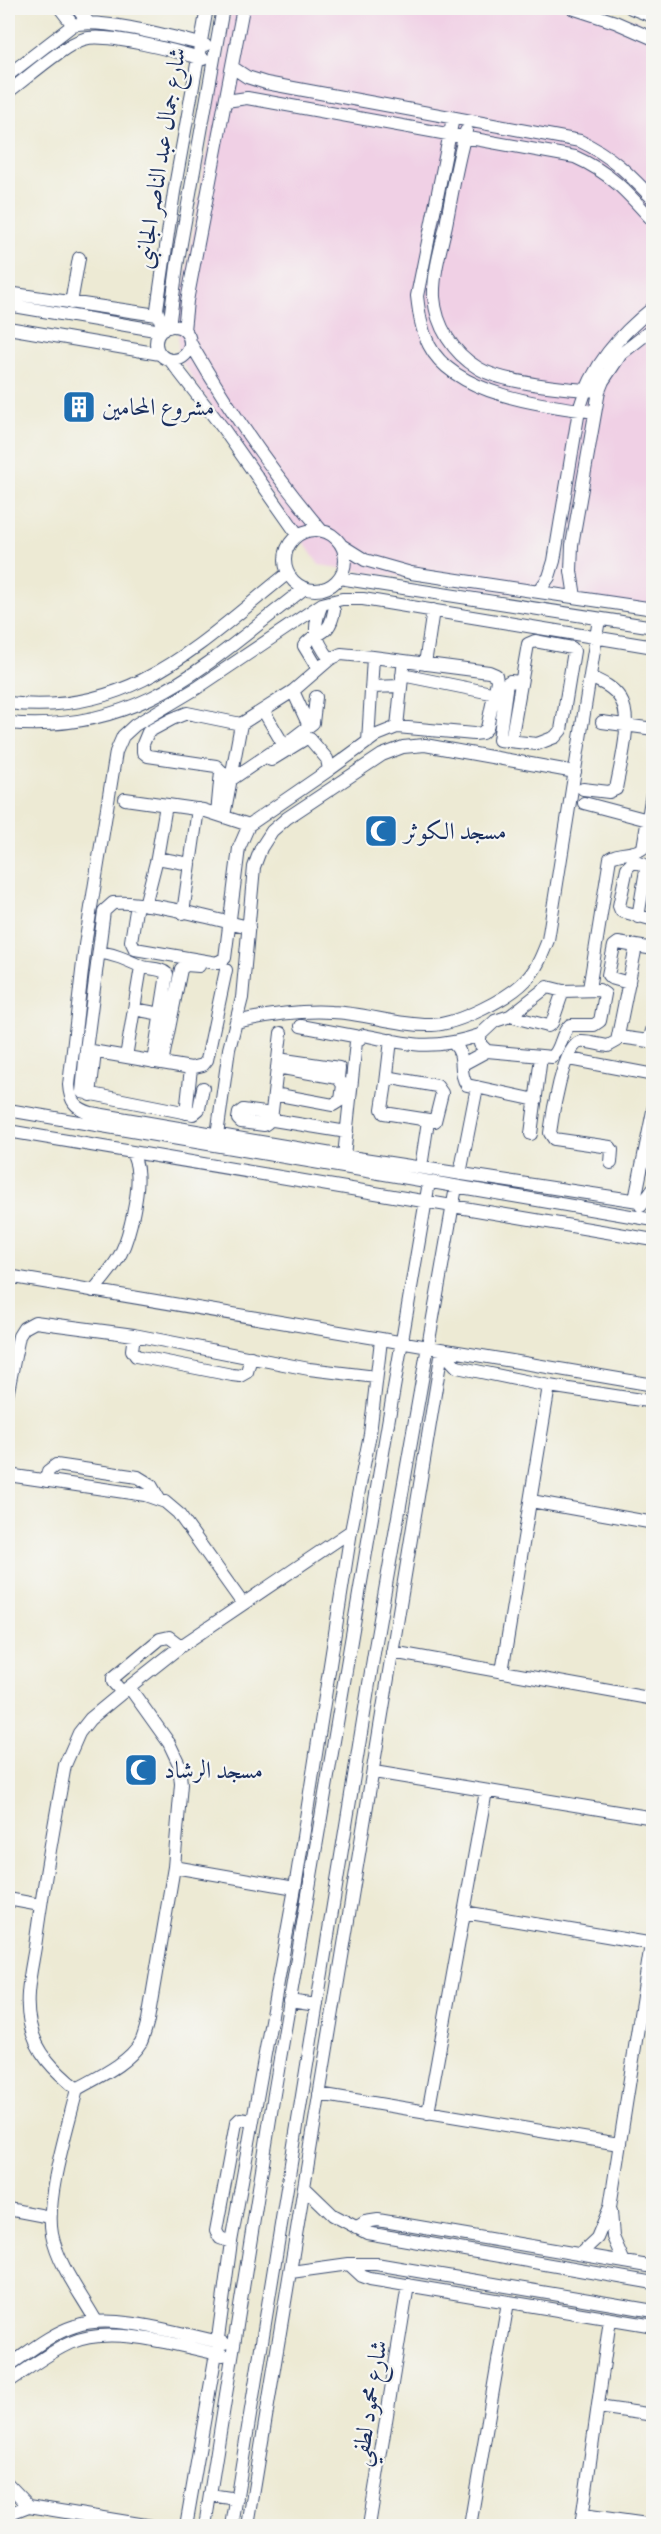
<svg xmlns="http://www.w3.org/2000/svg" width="661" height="2534" font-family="Alegreya,Amiri,serif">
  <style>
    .built { fill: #f0d0e5 }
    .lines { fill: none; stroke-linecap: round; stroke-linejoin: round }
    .minor-casing { stroke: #3a4b70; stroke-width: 14 }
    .minor { stroke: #fff; stroke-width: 12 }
    .labels { text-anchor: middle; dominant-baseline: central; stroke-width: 4.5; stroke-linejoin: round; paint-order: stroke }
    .street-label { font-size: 24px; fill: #1b2f5e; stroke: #f6f6f2 }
    .poi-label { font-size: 24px; fill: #1b2f5e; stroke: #f6f6f2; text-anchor: start }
  </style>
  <rect width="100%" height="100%" fill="#f6f6f2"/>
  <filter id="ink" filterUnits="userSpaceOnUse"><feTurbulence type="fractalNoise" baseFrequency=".0167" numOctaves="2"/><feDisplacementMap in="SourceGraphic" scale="12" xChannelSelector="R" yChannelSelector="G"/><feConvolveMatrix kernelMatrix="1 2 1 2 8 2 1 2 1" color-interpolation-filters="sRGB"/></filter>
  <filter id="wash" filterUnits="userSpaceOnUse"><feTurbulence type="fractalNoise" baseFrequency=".008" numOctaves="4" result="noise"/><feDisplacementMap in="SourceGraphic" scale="24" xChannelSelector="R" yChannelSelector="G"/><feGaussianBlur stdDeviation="1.35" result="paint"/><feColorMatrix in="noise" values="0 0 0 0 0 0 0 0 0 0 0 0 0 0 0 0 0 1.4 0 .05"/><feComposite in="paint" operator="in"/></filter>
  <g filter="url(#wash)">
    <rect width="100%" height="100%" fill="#edead4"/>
    <path class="built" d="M231,8h354l51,12 17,10v585l-334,-50 -141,-208 1,-41z"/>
  </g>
  <g filter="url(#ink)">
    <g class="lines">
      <defs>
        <path id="minor" d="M60,8l13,17
          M77,8l11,14
          M572,8l43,14 39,17
          M631,8l23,9
          M232,67l15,10 19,6 314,58c32,15 49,33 74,59
          M8,75l65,-50c26,-8 103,13 132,20
          M8,92c18,-13 57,-48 76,-53 21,-7 95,13 119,20
          M226,101l21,-3 328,59c36,16 53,36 79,65
          M453,118l-36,178c2,17 4,33 12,49 25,50 117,61 166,67
          M466,131c-9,31 -14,63 -20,94 -5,23 -13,49 -12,72 2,29 19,56 44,71 24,15 92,21 121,23
          M8,293l149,22
          M71,303l8,-45
          M8,305l153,26
          M156 343a17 17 0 1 1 34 0a17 17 0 1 1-34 0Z
          M169,327l8,-61 46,-258
          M8,328l152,26
          M163,330l-6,-21 17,-117 33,-184
          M184,330l3,-29 56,-293
          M191,344c38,66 81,128 130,186
          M170,360l52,67 76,108
          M285 560a30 30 0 1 1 60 0a30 30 0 1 1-60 0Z
          M341,545l24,15 46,13 243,36
          M339,578l315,49
          M539,591l10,-14 5,-16 25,-151c13,-45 39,-74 75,-103
          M575,597l-4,-26 1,-26 27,-154 4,-10 18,-27 33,-26
          M322,604c-10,24 -8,35 8,55
          M425,664l8,-54
          M318,669l-14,-23c12,-17 25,-7 30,-35
          M402,675l99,20
          M372,687l29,-1
          M293,691l16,35
          M8,703c123,15 192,-60 280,-130
          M263,710l20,34
          M602,722l52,7
          M8,723c133,12 200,-61 297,-135
          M241,724l52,-33 37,-32 11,-5 32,3 -5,85
          M397,727l6,-59
          M292,739l21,-16 3,-26
          M511,741l17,-97 7,-3 37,7 2,3 -13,79 -6,7 -18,7 -38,-4 8,-57 3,-2 11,1
          M329,770l48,-35 20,-8 77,7 8,-1 5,-5 10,-47 -1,-6 -7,-3 -116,-15
          M229,781l46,-31
          M583,789l26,3 7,-3c4,-24 18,-70 4,-91 -7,-11 -19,-16 -30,-21
          M125,799l78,11 46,15
          M584,803l64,17
          M217,814l4,-43 -5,-5 -68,-10 -5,-4v-8l5,-12 24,-13 15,-6 54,11 -17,92
          M157,858l33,6 -7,49
          M191,858l7,-49
          M137,904l-6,37 4,8 82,14 8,-5 14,-110 10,-23 80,-55 -2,-11 -17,-20h-5l-34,21
          M145,905l12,-47 9,-53
          M638,917l8,-47 -3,-6 -10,-2 -6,6 -8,38 2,5 33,9
          M99,952c17,3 26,7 41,14 9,4 20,1 27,8l-14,88
          M629,983l-18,-5 -3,-3 6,-29 4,-3 36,6
          M589,989l21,-131c10,-7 23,-2 33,-10l11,-66
          M134,1009l27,5
          M510,1016l-15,5 -15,14v9l7,7 65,6c10,-8 8,-23 18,-32h24l6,-4 5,-27 -6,-4 -36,1 -16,-4 -37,29 38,10 4,-3 11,-32
          M236,1022c31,-7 63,-12 96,-10 33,1 66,14 100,13 26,-1 76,-26 94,-45 11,-11 16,-25 22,-40l51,-321
          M301,1026l58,11
          M619,1037l30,4 5,-17
          M454,1044c13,12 3,28 13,41l69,15
          M86,1050l105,18 12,-3 4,-5 19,-90
          M126,1057l15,-90
          M278,1059l61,9 -1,10
          M569,1059l85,16
          M162,1063l19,-94 5,-4 13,1
          M463,1064l24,-13
          M392,1078l45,8 5,7 -7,28 -51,-8 -2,-4 4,-26z
          M386,1083l5,-43
          M203,1088l-4,21 -6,5 -111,-22 4,-42 18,-139 9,-8c36,-3 98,16 136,24
          M274,1094l59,11 8,-5 2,-15 -5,-7 -61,-11
          M90,1095l5,-43
          M8,1110l646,110
          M243,1110l22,3 2,10 -3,2 -23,-3 -3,-3 1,-6z
          M186,1113l5,-45
          M267,1119l80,13
          M271,1120l10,-87
          M8,1131l646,109
          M531,1134l10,-77
          M217,1135l12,-86 13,-51 12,-131 7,-19 11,-17 15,-13 95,-63 21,-8 22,-2 150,27
          M344,1156l12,-114 8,-7c47,10 68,16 116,0
          M611,1163l1,-13 -2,-3 -56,-8 -4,-6c2,-16 13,-87 30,-91 8,-1 20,3 28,4l9,-5 19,-95
          M421,1167l7,-46
          M460,1174l17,-87
          M635,1200l19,-94
          M645,1202l-301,-46 -253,-43c-16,-5 -21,-12 -22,-28l16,-140 31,-193 7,-16 12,-11 62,-37 125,-84 20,-5h21l291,48
          M641,1206l13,-18
          M8,1276l646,109
          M93,1291c10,-12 21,-24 28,-38 9,-19 19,-62 16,-83 0,-6 -3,-12 -5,-18
          M134,1335l-2,15 4,6 96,19 8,1 7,-4 4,-15
          M442,1351l15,16 92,19 105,16
          M8,1391l11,-55 5,-8 11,-6 99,13 175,34 67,8
          M8,1475l137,20 20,7 13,11 65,91
          M46,1481l2,-10 8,-6 82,12 13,8 8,14
          M531,1501l123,22
          M392,1652l262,47
          M502,1672l47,-286
          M122,1692l-9,-10v-4l47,-39 9,-2 12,9
          M374,1772l280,46
          M174,1867l121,21
          M8,1899l32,6
          M464,1912l190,32
          M289,2001l28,4
          M77,2089c-22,-18 -41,-36 -47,-65 -6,-26 1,-52 5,-77 8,-61 19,-121 30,-182l14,-32 11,-14 39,-32 52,-41 170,-115
          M319,2094l300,50
          M428,2113l58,-322
          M305,2188l28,27 34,18 287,50
          M8,2209l42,8
          M611,2211l2,26 11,25
          M356,2228l9,-6 13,-2 276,47
          M231,2242l-11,-4 -4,-7 20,-108 4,-4 12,2
          M580,2254l17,-16 13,-31 41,-263
          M349,2264l13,12 8,3 284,47
          M291,2272l58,-8h27l278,47
          M96,2321c-15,-27 -38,-56 -44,-87 -7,-36 16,-107 25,-145 21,-12 51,-25 64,-47 3,-6 5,-15 7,-22l26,-153 7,-83 -2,-20 -10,-21 -40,-56
          M8,2366c21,-14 42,-32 67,-40 39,-14 108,9 149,17
          M8,2382c20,-13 40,-29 62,-39 42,-19 108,3 153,12
          M598,2407l56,8
          M8,2484l21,22
          M210,2495l27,4
          M8,2514l21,-8 123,20
          M583,2515l71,10
          M186,2526l30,-173 15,-111 64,-354 56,-357 19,-97 11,-94
          M205,2526l69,-432 155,-912
          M232,2526l142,-873 82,-466
          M248,2526l194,-1175
          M369,2526l39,-241
          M470,2526l38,-224
          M581,2526l29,-207"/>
      </defs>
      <use href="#minor" class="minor-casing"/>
      <use href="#minor" class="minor"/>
    </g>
  </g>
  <defs>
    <symbol id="building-square" viewBox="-11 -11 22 22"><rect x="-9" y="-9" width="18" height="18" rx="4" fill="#1f6fb2" stroke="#f6f6f2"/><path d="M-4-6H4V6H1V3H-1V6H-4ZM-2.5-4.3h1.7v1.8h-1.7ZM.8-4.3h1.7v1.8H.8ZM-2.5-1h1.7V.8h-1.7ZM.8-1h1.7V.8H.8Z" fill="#fff"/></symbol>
    <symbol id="mosque-square" viewBox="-11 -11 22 22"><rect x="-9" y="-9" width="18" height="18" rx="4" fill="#1f6fb2" stroke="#f6f6f2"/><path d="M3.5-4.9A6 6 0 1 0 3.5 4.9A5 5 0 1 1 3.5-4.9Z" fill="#fff"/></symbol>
  </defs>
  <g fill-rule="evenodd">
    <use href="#building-square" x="60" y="388" width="38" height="38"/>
    <use href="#mosque-square" x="362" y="812" width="38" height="38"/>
    <use href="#mosque-square" x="122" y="1751" width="38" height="38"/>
  </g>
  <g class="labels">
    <g class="street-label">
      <text transform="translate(160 158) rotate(-81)">شارع جمال عبد الناصر الجانبى</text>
      <text transform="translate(369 2403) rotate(-81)">شارع محمود لطفي</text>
    </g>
    <g class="poi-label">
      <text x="102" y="407">مشروع المحامين</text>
      <text x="404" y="831">مسجد الكوثر</text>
      <text x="164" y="1770">مسجد الرشاد</text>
    </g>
  </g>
  <rect width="661" height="2534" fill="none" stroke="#f6f6f2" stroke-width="30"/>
</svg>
